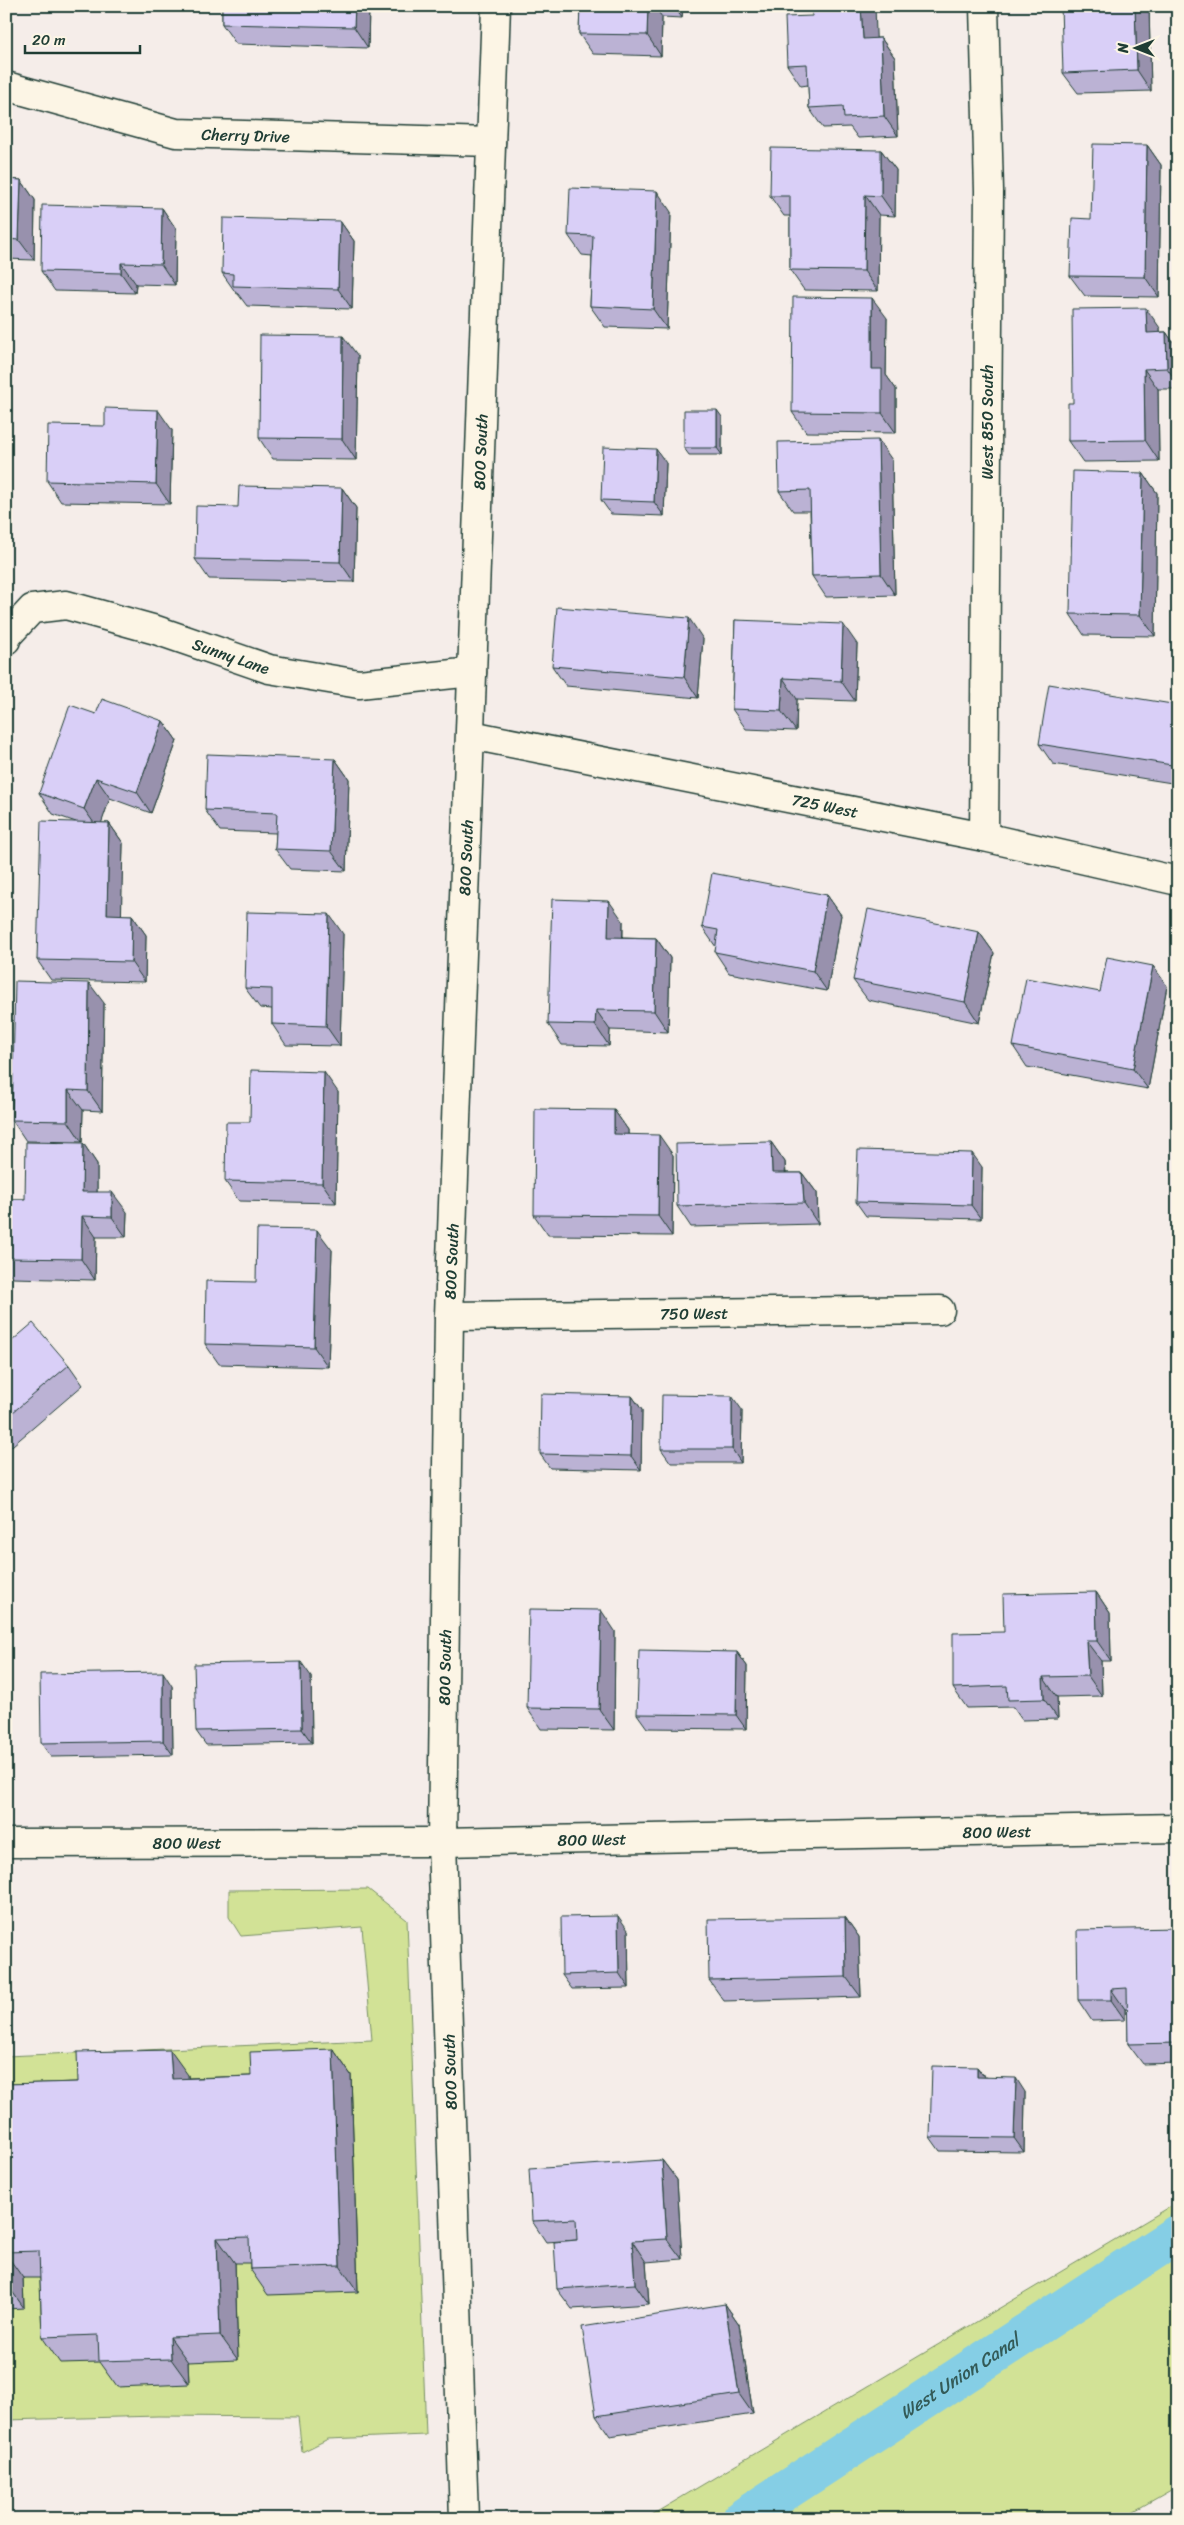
<svg xmlns="http://www.w3.org/2000/svg" width="1184" height="2525" font-family="Sriracha,sans-serif">
  <style>
    .green { fill: #d2e296; stroke: #789065 }
    .lines { fill: none; stroke-linecap: round; stroke-linejoin: round }
    .canal { stroke: #85cee5; stroke-width: 40 }
    .street-casing { stroke: #1f3d34; stroke-width: 31 }
    .secondary-casing { stroke: #1f3d34; stroke-width: 31 }
    .street { stroke: #fcf5e5; stroke-width: 28 }
    .secondary { stroke: #fcf5e5; stroke-width: 28 }
    .wall { fill: #bbb2d4; stroke: #1f3d34 }
    .shaded-wall { fill: #9891ad; stroke: #1f3d34 }
    .building { fill: #d9cff7; stroke: #1f3d34 }
    .labels { text-anchor: middle; dominant-baseline: central; stroke-width: 4; stroke-linejoin: round; paint-order: stroke }
    .street-label { font-size: 16px; fill: #1f3d34; stroke: #fcf5e5 }
    .water-label { font-size: 18px; font-style: italic; fill: #335a57; stroke: #fcf5e5 }
  </style>
  <rect width="100%" height="100%" fill="#f5ede9"/>
  <filter id="ink" filterUnits="userSpaceOnUse"><feTurbulence type="fractalNoise" baseFrequency=".02" numOctaves="2"/><feDisplacementMap in="SourceGraphic" scale="10" xChannelSelector="R" yChannelSelector="G"/><feConvolveMatrix kernelMatrix="1 2 1 2 8 2 1 2 1" color-interpolation-filters="sRGB"/></filter>
  <g filter="url(#ink)">
    <path class="green" d="M368,1889l39,31 19,515 -98,4 -26,13 -4,-35 -140,-1 -152,4v-364l366,-16 -10,-113 -121,9 -12,-19v-27z
      M1178,2202v284l-58,33h-475z"/>
    <g class="lines">
      <path class="canal" id="s1" d="M742,2519l436,-285"/>
      <defs>
        <g id="street">
          <path d="M984,6l5,185 -5,646"/>
          <path id="s2" d="M6,86l170,47 315,9"/>
          <path id="s3" d="M6,640l1,-4 25,-27 34,-4 90,25 113,39 90,15 113,-12"/>
          <path id="s4" d="M471,735l513,102 194,44"/>
          <path id="s5" d="M449,1316l491,-6"/>
          <path id="s6" d="M442,1842l736,-14"/>
        </g>
        <g id="secondary">
          <path id="s7" d="M6,1843l436,-1"/>
          <path id="s8" d="M464,2519l-22,-677 7,-526 47,-1310"/>
        </g>
      </defs>
      <use href="#street" class="street-casing"/>
      <use href="#secondary" class="secondary-casing"/>
      <use href="#street" class="street"/>
      <use href="#secondary" class="secondary"/>
    </g>
    <path class="wall" d="M222,6h147l-1,42 -132,-4 -14,-20z
      M580,6h103l-1,12 -20,-1 -1,39 -68,-2 -14,-20z
      M1149,6l2,85 -73,2 -15,-20z
      M876,38h5l14,20 3,78 -40,2 -8,-11 -27,1 -14,-20 -1,-23 -7,1 -14,-21z
      M1147,145l14,20 -2,132 -74,-1 -15,-20z
      M881,150l15,20 -1,46 -16,-1 -1,76 -74,-1 -14,-20v-54h-6l-14,-20z
      M6,179l15,1 14,20 -1,60 -28,-1z
      M162,208l14,21 -1,56 -39,-1 -1,9 -80,-2 -14,-20z
      M671,212l-4,117 -62,-2 -15,-21 2,-50 -10,-1 -14,-20z
      M340,221l14,20 -2,68 -105,-3 -9,-12 -2,-1 -14,-20z
      M887,318l-1,57 10,14v44l-90,-1 -14,-20z
      M1160,328v4h6l12,17v40h-20l1,72 -76,1 -15,-21 5,-38z
      M358,356l-2,104 -83,-1 -14,-21z
      M722,417v38h-33l-5,-7z
      M105,426l67,4 -2,74 -109,-2 -14,-21z
      M6,459l4,5 -4,4z
      M892,460l3,135 -69,2 -14,-21 -2,-65h-17l-14,-20z
      M666,463l-2,53 -53,-2 -10,-14z
      M1143,473l14,20 -2,143 -71,-1 -14,-21z
      M342,488l14,20 -2,74 -145,-3 -14,-20z
      M735,620l122,24 -2,57 -58,-2 -1,32 -50,-2 -14,-20z
      M703,639l-5,59 -132,-12 -14,-20z
      M1178,705v79l-125,-20 -14,-20z
      M96,714l67,7 14,20 -26,72 -41,-15 -9,25h8l14,20 -2,72h11l14,20 -1,47 -94,-2 -14,-20 39,-138 -23,-8 -14,-21z
      M335,759l14,20 -3,92 -56,-2 -15,-20 1,-16 -56,-2 -15,-21z
      M827,895l14,20 -14,76 -98,-18 -14,-21 1,-5 -14,-20z
      M623,921v16l33,1 14,20 -2,74 -58,-2 -1,16 -47,-1 -14,-21z
      M979,932l15,21 -15,70 -111,-23 -15,-20z
      M343,934l-3,112 -54,-1 -14,-21v-15l-12,-1 -15,-20z
      M1153,966l14,20 -19,103 -121,-22 -14,-21 87,-54z
      M104,1003l-2,108 -19,-1 -1,32 -56,-1 -14,-21z
      M338,1092l-2,111 -97,-2 -14,-20 25,-59z
      M614,1110l14,20v4l45,21 -1,81 -124,-1 -14,-20z
      M771,1142l14,20 1,11h16l15,20 1,31 -127,3 -14,-21z
      M83,1143l14,21v28l30,20 -1,25h-30l-1,43 -82,-2 -7,-10v-69h19z
      M982,1167l-1,52 -115,-3 -10,-14z
      M332,1250l-4,117 -109,-3 -14,-20 51,-62z
      M6,1346l63,19 14,20 -77,66z
      M632,1396l10,14 -1,60 -91,-2 -10,-14z
      M742,1410l-1,53h-70l-10,-14z
      M1096,1592l14,21 1,48h-10l1,35 -45,1 1,22 -36,1 -9,-13 -46,1 -14,-20z
      M615,1631l-1,99 -73,-1 -14,-21z
      M737,1652l10,14 -1,63 -99,-1 -10,-14z
      M311,1676l1,67 -106,2 -10,-14z
      M172,1686l1,69 -122,2 -10,-14z
      M845,1917l14,20 2,60 -137,4 -15,-21z
      M628,1930l1,58 -57,1 -10,-14z
      M1178,1930v133l-35,1 -15,-20v-35h-3v11l-33,1 -14,-21z
      M333,2049l18,26 7,217 -90,3 -18,-26v-6h-15l3,97 -50,2 1,22 -72,3 -18,-25 -39,1 -18,-26 -2,-59h-17l1,30 -18,1v-234l6,9 66,-2 110,-7v3l63,-2z
      M977,2067l8,10 40,15 -1,60 -84,-1 -10,-14z
      M662,2160l15,20 5,79 -36,3 3,42 -77,5 -15,-20 20,-49 -31,2 -14,-21z
      M725,2304l14,20 14,90 -143,22 -14,-20z"/>
    <path class="shaded-wall" d="M355,6h14l-1,42 -14,-21z
      M648,6h6l8,11 -1,39 -14,-21z
      M674,6h9l-1,12z
      M861,6h14l2,53 -14,-20z
      M1135,6h14l2,85 -14,-21z
      M881,38l14,20 3,78 -14,-20z
      M1147,145l14,20 -2,132 -14,-20z
      M881,150l15,20 -1,46 -14,-20z
      M21,180l14,20 -1,60 -15,-20z
      M657,191l14,21 -4,117 -14,-20z
      M865,195l14,20 -1,76 -14,-20z
      M162,208l14,21 -1,56 -14,-21z
      M340,221l14,20 -2,68 -14,-20z
      M121,263l15,21 -1,9 -14,-20z
      M872,298l15,20 -1,57 10,14v44l-14,-20 -10,-44z
      M1146,308l14,20 1,25 -14,-20z
      M1166,332l12,17v35l-11,-16z
      M343,336l15,20 -2,104 -14,-21z
      M1144,369l14,20 1,72 -14,-21z
      M158,410l14,20 -2,74 -14,-20z
      M717,410l5,7v38l-5,-7z
      M878,440l14,20 3,135 -14,-21z
      M656,449l10,14 -2,53 -10,-14z
      M1143,473l14,20 -2,143 -15,-21z
      M342,488l14,20 -2,74 -14,-20z
      M689,618l14,21 -5,59 -14,-21z
      M843,624l14,20 -2,57 -14,-20z
      M783,678l14,21 -1,32 -15,-20z
      M163,721l14,20 -26,72 -14,-21z
      M1178,727v46l-6,-8z
      M335,759l14,20 -3,92 -15,-20z
      M96,778l14,20 -11,32 -15,-21z
      M109,823l14,20 -2,91 -14,-20z
      M827,895l14,20 -14,76 -14,-20z
      M609,901l14,20 -1,36 -14,-20z
      M329,914l14,20 -3,112 -14,-20z
      M132,915l14,20 -1,47 -14,-20z
      M979,932l15,21 -15,70 -14,-21z
      M656,938l14,20 -2,74 -14,-21z
      M1153,966l14,20 -19,103 -15,-20z
      M89,983l15,20 -2,108 -14,-20z
      M596,1010l14,20 -1,16 -14,-21z
      M324,1072l14,20 -2,111 -14,-20z
      M68,1090l15,20 -1,32 -14,-21z
      M614,1110l14,20v24l-14,-20z
      M659,1135l14,20 -1,81 -14,-20z
      M771,1142l14,20 1,31 -14,-20z
      M83,1143l14,21v48l-15,-20z
      M972,1153l10,14 -1,52 -10,-14z
      M802,1173l15,20 1,31 -14,-21z
      M112,1192l15,20 -1,25 -14,-20z
      M82,1216l14,21 -1,43 -14,-21z
      M317,1230l15,20 -4,117 -14,-20z
      M632,1396l10,14 -1,60 -10,-14z
      M732,1396l10,14 -1,53 -9,-14z
      M1096,1592l14,21 1,48 -14,-20z
      M601,1610l14,21 -1,99 -15,-21z
      M1086,1641l15,20 1,35 -14,-20z
      M737,1652l10,14 -1,63 -10,-14z
      M301,1662l10,14 1,67 -10,-14z
      M163,1672l9,14 1,69 -10,-14z
      M1043,1677l14,20 1,22 -14,-20z
      M618,1916l10,14 1,58 -10,-15z
      M845,1917l14,20 2,60 -15,-20z
      M1177,1928l1,2v27l-1,-1z
      M1111,1989l14,20v11l-14,-20z
      M333,2049l18,26 7,217 -18,-26z
      M170,2050l18,25 2,30 -18,-26z
      M977,2067l10,14 -10,-4z
      M6,2075l7,11 -7,13z
      M1016,2078l9,14 -1,60 -10,-14z
      M662,2160l15,20 5,79 -15,-20z
      M217,2238l18,25 3,97 -18,-25z
      M632,2241l14,21 3,42 -14,-20z
      M6,2254l17,24 1,30 -18,-25z
      M725,2304l14,20 14,90 -14,-20z
      M170,2337l18,25 1,22 -18,-25z"/>
    <path class="building" d="M222,6h133l-1,21 -132,-3z
      M580,6h68l-1,29 -68,-1z
      M812,6h49l2,33 18,-1 3,78 -40,2 -1,-12 -34,2 -2,-44 -20,1 -2,-48 27,-1z
      M1061,6h74l2,64 -74,3z
      M1093,144l54,1 -2,132 -75,-1 2,-58 19,1z
      M771,148l110,2v46l-16,-1 -1,76 -74,-1v-74h-20z
      M6,179l15,1 -2,60 -13,-1z
      M570,188l87,3 -4,118 -63,-3 3,-70 -25,-1z
      M42,205l120,3 -1,56 -40,-1v10l-80,-2z
      M223,218l117,3 -2,68 -105,-3v-12l-11,-1z
      M793,297l79,1v71h10v44l-90,-1z
      M1146,308l1,25 19,-1 1,36 -23,1 1,71 -77,1v-38h5l-1,-94z
      M260,335l83,1 -1,103 -83,-1z
      M105,408l53,2 -2,74 -109,-3 1,-56 57,1z
      M684,410h33v38h-33z
      M878,440l3,134 -69,2 -2,-86 -31,1 -1,-49z
      M603,447l53,2 -2,53 -53,-2z
      M1073,471l70,2 -3,142 -70,-1z
      M239,486l103,2 -2,74 -145,-3 1,-53 42,1z
      M557,607l132,11 -5,59 -132,-11z
      M735,620l108,4 -2,57 -58,-3 -2,33 -49,-2z
      M1049,684l129,21v22l-6,38 -133,-21z
      M102,699l61,22 -26,71 -41,-14 -12,31 -45,-16 31,-88 26,9z
      M207,754l128,5 -4,92 -56,-2 2,-36 -72,-3z
      M41,821l68,2 -2,91 25,1 -1,47 -94,-2z
      M712,873l115,22 -14,76 -98,-19 3,-22 -16,-3z
      M552,899l57,2 -1,36 48,1 -2,73 -58,-1 -1,15 -47,-1z
      M868,909l111,23 -14,70 -112,-22z
      M247,912l82,2 -3,112 -54,-2v-35l-27,-1z
      M1107,957l46,9 -20,103 -120,-23 13,-68 74,14z
      M15,981l74,2 -1,108 -20,-1v31l-56,-1z
      M251,1070l73,2 -2,111 -97,-2 1,-59h24z
      M535,1109l79,1v24l45,1 -1,81 -124,-1z
      M26,1142l57,1 -1,49h30v25l-30,-1 -1,43 -75,-1v-59h19z
      M771,1142l1,31h30l2,30 -127,3 -1,-62z
      M858,1150l114,3 -1,52 -115,-3z
      M257,1229l60,1 -3,117 -109,-3 1,-63 50,1z
      M33,1323l36,42 -63,53v-72z
      M541,1394l91,2 -1,60 -91,-2z
      M662,1395l70,1v53h-71z
      M1096,1592l1,49h-11l2,35 -45,1 1,22 -36,1 -1,-14 -54,2v-55l51,-1 -1,-38z
      M529,1609l72,1 -2,99 -72,-1z
      M639,1650l98,2 -1,63 -99,-1z
      M301,1662l1,67 -106,2 -2,-67z
      M163,1672v69l-122,2 -1,-69z
      M618,1916l1,57 -57,2 -1,-58z
      M845,1917l1,60 -137,3 -1,-61z
      M1177,1928v28h1v87l-50,1 -1,-56 -16,1v11h-33l-1,-70z
      M333,2049l7,217 -90,3 -1,-32 -32,1 3,97 -50,2 1,22 -72,2 -1,-26 -56,2 -3,-86 -33,1v-168l72,-2 -1,-30 93,-2 2,29 79,-3 -1,-24z
      M932,2066l45,1v10l39,1 -2,60 -84,-1z
      M662,2160l5,79 -35,2 3,43 -78,5 -3,-47 23,-2 -1,-21 -44,2 -3,-52z
      M725,2304l14,90 -143,22 -14,-89z"/>
  </g>
  <g class="labels">
    <g class="street-label">
      <text stroke="none"><textPath href="#s2" startOffset="246">Cherry Drive</textPath></text>
      <text transform="translate(987 422) rotate(-90)">West 850 South</text>
      <text stroke="none"><textPath href="#s8" startOffset="2068">800 South</textPath></text>
      <text stroke="none"><textPath href="#s3" startOffset="248">Sunny Lane</textPath></text>
      <text stroke="none"><textPath href="#s4" startOffset="361">725 West</textPath></text>
      <text stroke="none"><textPath href="#s8" startOffset="1662">800 South</textPath></text>
      <text stroke="none"><textPath href="#s8" startOffset="1258">800 South</textPath></text>
      <text stroke="none"><textPath href="#s5" startOffset="245">750 West</textPath></text>
      <text stroke="none"><textPath href="#s8" startOffset="852">800 South</textPath></text>
      <text stroke="none"><textPath href="#s6" startOffset="555">800 West</textPath></text>
      <text stroke="none"><textPath href="#s6" startOffset="150">800 West</textPath></text>
      <text stroke="none"><textPath href="#s7" startOffset="181">800 West</textPath></text>
      <text transform="translate(450 2072) rotate(-92)">800 South</text>
    </g>
    <g class="water-label">
      <text stroke="none"><textPath href="#s1" startOffset="260">West Union Canal</textPath></text>
    </g>
  </g>
  <rect width="1184" height="2525" fill="none" stroke="#fcf5e5" stroke-width="25"/>
  <rect x="12" y="12" width="1159" height="2500" fill="none" stroke="#1f3d34" stroke-width="2" filter="url(#ink)"/>
  <g transform="translate(1136 48) rotate(270)" stroke="#fcf5e5" stroke-width="4" paint-order="stroke">
  <path d="M0-4L9 19L0 12L-9 19Z" fill="#1f3d34"/>
  <text y="-8" font-size="14" font-weight="bold" text-anchor="middle" fill="#1f3d34">N</text>
  </g>
  <path d="M25 45v8h115v-8" fill="none" stroke="#1f3d34" stroke-width="2.5"/>
  <text x="32" y="45" font-size="15" fill="#1f3d34" stroke="#fcf5e5" stroke-width="4" paint-order="stroke">20 m</text>
</svg>
